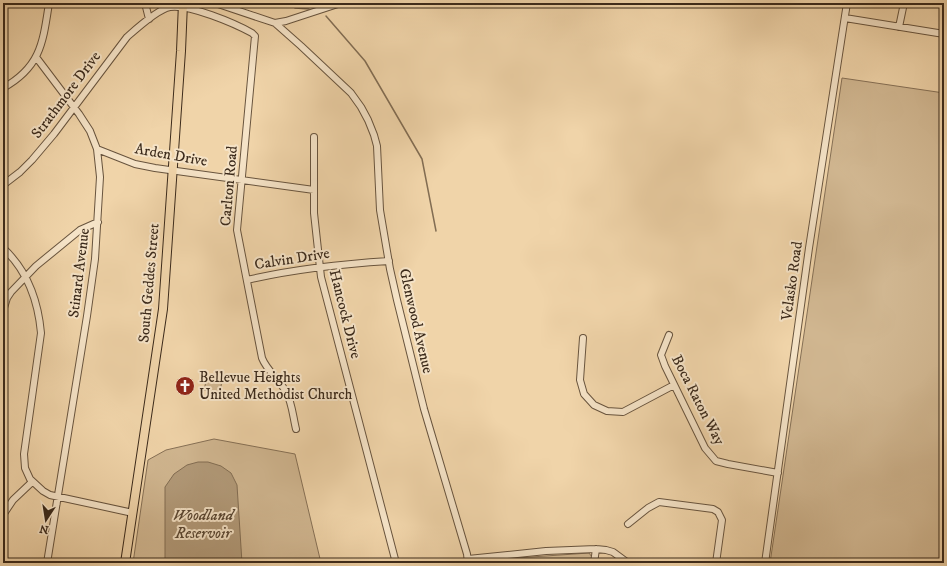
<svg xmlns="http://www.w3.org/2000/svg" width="947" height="566" font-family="'IM FELL DW Pica',serif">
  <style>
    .green { fill: #d1b791; stroke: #867056 }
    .water { fill: #b29a79; stroke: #826d53 }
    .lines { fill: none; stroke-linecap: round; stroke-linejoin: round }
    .stream { stroke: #826d53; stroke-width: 1.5 }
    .minor-casing { stroke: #68543e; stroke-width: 8 }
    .major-casing { stroke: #3b2a1b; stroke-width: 10 }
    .minor { stroke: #f5e3c7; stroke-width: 6 }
    .major { stroke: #f0d4a9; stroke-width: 8 }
    .labels { text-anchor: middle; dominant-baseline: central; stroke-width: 4; stroke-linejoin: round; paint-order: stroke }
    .street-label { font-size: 15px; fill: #3b2a1b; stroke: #f5e3c7 }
    .poi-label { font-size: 15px; fill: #3b2a1b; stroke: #f5e3c7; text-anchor: start }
    .water-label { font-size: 16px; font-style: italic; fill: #594632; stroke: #f5e3c7 }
  </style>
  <rect width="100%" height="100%" fill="#f0d4a9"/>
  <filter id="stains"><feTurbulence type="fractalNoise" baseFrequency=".005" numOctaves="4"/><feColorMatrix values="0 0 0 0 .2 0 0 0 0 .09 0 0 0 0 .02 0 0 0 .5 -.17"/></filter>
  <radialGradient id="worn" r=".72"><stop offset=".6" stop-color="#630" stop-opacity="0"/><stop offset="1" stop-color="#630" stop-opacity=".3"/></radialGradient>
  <path class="green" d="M842,78l102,15v470h-174z
    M207,377l15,3 -2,13 -16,-3z
    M214,439l81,15 26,109h-188l15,-103 18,-10z
    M589,553l3,4 -1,6h-111l8,-3z"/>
  <path class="water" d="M198,462h10l13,4 10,7 6,12 5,78h-77v-76l9,-13 13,-9z"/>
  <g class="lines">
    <path class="stream" d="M288,3l7,5 14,1
      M326,16l39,45 57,98 14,72"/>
    <defs>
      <path id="minor" d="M145,3l4,16
        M215,3l60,20 26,23 50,47 10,14 7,13 6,15 3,11 3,64 10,59 7,31 27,109 43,145 1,9
        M845,18l99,16
        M275,23l11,-2 55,-18
        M899,27l5,-24
        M36,57l43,57 11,17 7,18 3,28 -5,82 -8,57 -40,247
        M3,88c38,-21 40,-46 46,-85
        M314,137v76l7,64 75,286
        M97,149l38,15 20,4 159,22
        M3,185l17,-13 12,-12 22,-26 73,-97c9,-8 31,-28 43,-30 19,-3 64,16 82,26l3,3 -18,194 25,128c5,13 18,22 24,34 6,10 7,25 10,37
        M3,248c25,23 35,52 38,85l-17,121 1,14 5,11 13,12 7,4 83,18
        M247,280c47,-11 94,-16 142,-19
        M3,311l4,-13 4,-6 25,-26 44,-36 18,-8
        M669,335l-8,20 4,11 40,82 11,13 12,3 50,9
        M583,338l-3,42 4,14 10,11 13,6 16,1 51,-27
        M3,515l10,-15 19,-18
        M628,524l20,-16 11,-6 54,7 5,3 4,8 -6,43
        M468,559l78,-8 50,-2 10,1 7,2 15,11
        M594,563l2,-14
        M765,563l44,-315 38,-245"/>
      <path id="major" d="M125,563l38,-254 18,-258 2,-48"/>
    </defs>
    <use href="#minor" class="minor-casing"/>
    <use href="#major" class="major-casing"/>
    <use href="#minor" class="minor"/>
    <use href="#major" class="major"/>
  </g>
  <defs>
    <symbol id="church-disc" viewBox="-11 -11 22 22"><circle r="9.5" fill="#8f2418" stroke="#f5e3c7"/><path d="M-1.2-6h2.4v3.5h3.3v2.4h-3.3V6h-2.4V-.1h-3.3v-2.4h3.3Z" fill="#fff"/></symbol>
  </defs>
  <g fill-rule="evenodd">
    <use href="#church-disc" x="174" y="375" width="22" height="22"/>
  </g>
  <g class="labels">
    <g class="street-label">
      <text transform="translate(66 95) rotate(-53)">Strathmore Drive</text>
      <text transform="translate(171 155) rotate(10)">Arden Drive</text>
      <text transform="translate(229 186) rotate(-85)">Carlton Road</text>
      <text transform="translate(292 259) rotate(-9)">Calvin Drive</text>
      <text transform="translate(79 273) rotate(-83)">Stinard Avenue</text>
      <text transform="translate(792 281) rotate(-82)">Velasko Road</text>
      <text transform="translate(149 283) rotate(-85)">South Geddes Street</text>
      <text transform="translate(345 314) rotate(76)">Hancock Drive</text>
      <text transform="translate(416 321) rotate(77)">Glenwood Avenue</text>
      <text transform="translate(698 400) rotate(63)">Boca Raton Way</text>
    </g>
    <g class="poi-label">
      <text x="199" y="377">Bellevue Heights<tspan x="199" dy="17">United Methodist Church</tspan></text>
    </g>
    <g class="water-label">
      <text x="203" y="515">Woodland<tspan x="203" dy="18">Reservoir</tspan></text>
    </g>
  </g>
  <rect width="947" height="566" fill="none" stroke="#f0d4a9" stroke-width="16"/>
  <rect x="4" y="4" width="939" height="558" fill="none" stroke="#3b2a1b" stroke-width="2"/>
  <rect x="8" y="8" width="931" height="550" fill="none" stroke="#3b2a1b"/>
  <g transform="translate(46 520) rotate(192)" stroke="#f5e3c7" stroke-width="3" paint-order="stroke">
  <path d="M0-3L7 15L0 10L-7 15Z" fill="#3b2a1b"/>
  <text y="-6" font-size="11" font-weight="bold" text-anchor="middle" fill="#3b2a1b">N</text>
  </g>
  <rect width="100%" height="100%" filter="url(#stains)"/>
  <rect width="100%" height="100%" fill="url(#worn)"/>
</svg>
